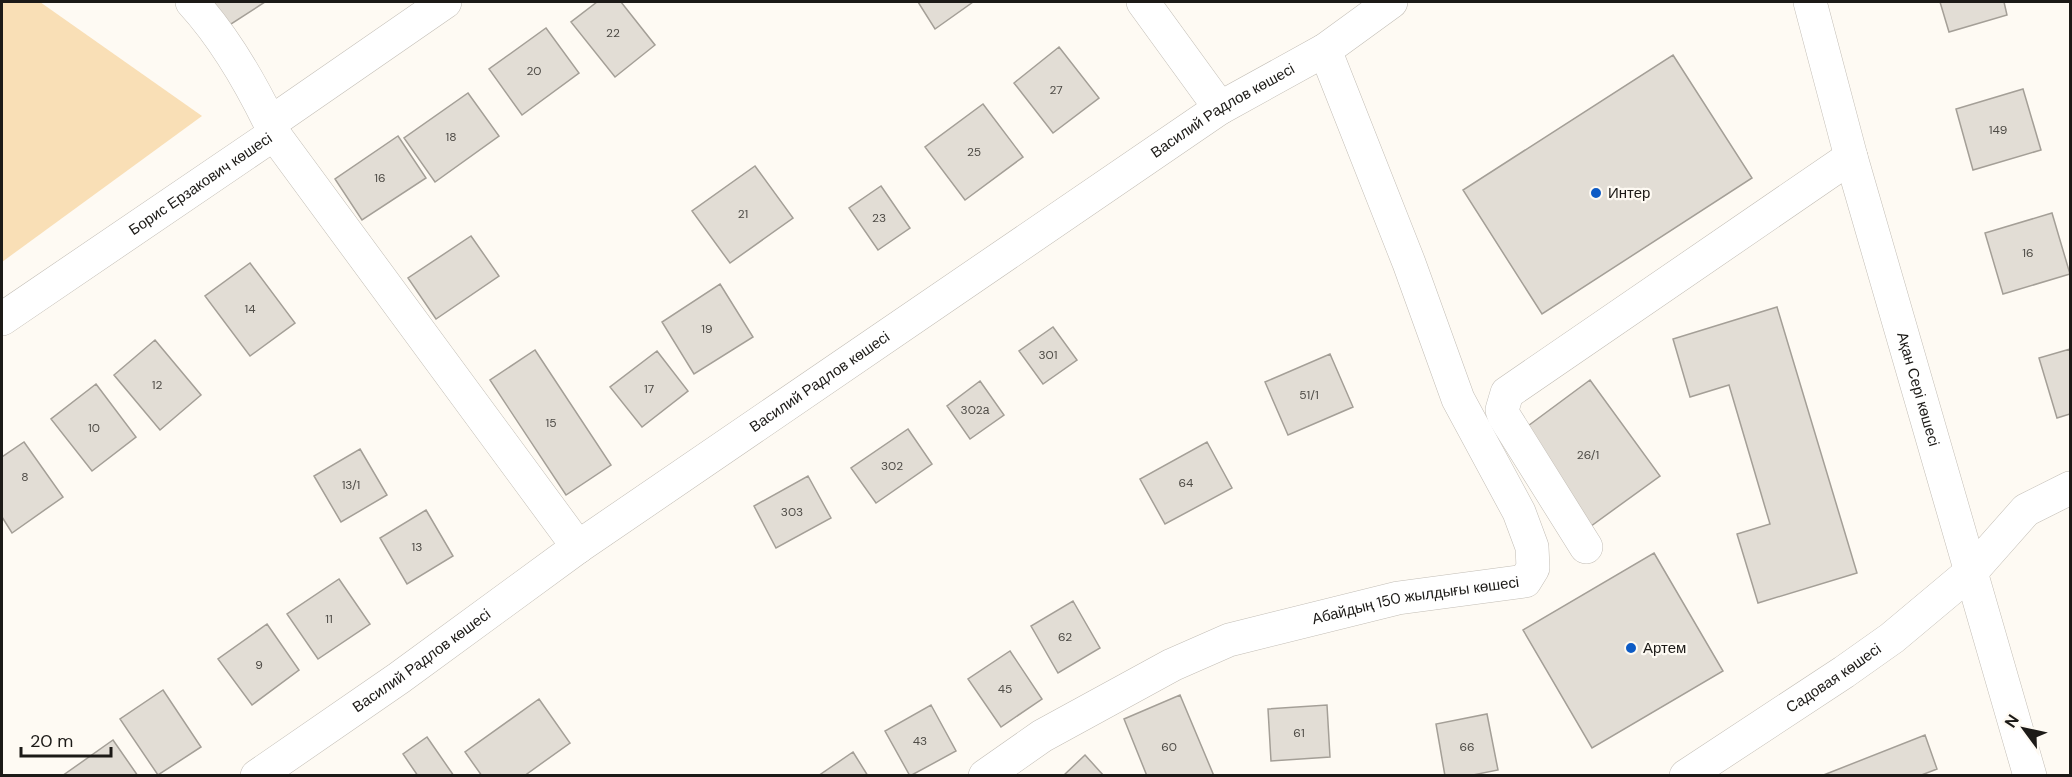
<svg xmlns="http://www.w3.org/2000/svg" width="2072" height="777" font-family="'DM Sans',sans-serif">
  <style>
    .green { fill: #f9dfb6 }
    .building { fill: #e2ddd5; stroke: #a49f97; stroke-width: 1.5 }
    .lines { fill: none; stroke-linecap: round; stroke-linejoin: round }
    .minor-casing { stroke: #c2bdb5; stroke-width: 34 }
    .minor { stroke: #fff; stroke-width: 33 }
    .poi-dot { fill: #0d5bc5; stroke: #fefaf3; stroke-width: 2 }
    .labels { text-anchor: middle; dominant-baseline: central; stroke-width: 4.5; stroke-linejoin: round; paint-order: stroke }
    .number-label { font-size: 12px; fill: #4e4b46 }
    .street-label { font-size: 15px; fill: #1c1a17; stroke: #fefaf3 }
    .poi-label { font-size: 15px; fill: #1c1a17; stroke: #fefaf3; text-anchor: start }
  </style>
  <rect width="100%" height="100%" fill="#fefaf3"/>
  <path class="green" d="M2,2h38l162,114 -200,146z"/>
  <path class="building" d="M212,2h53l-37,24z
    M597,2h24l34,43 -40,32 -44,-55z
    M918,2h55l-38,27z
    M1940,2h64l3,13 -58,17z
    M546,28l33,45 -57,42 -33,-46z
    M1059,47l40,51 -46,35 -39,-50z
    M1673,55l79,123 -210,136 -79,-124z
    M2023,89l18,61 -68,20 -17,-61z
    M468,93l31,43 -64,46 -31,-44z
    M983,104l40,53 -58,43 -40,-53z
    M398,136l28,42 -64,42 -27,-41z
    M755,166l38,52 -63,45 -38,-52z
    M881,186l29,42 -32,22 -29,-42z
    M2052,213l18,61 -67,20 -18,-61z
    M471,236l28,40 -63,43 -28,-41z
    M250,263l45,60 -45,33 -45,-60z
    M720,284l33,53 -59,37 -32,-52z
    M1777,307l80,266 -99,30 -21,-69 33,-10 -41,-139 -39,12 -17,-58z
    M1053,327l24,33 -34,24 -24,-33z
    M155,340l46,55 -41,35 -46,-55z
    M2070,349v65l-13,4 -18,-60z
    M535,350l76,115 -45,30 -76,-115z
    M657,351l31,40 -46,36 -32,-40z
    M1330,354l23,53 -65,28 -23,-53z
    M1590,380l70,96 -73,53 -70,-95z
    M980,381l24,34 -34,24 -23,-33z
    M96,384l40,53 -44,34 -41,-52z
    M908,429l24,35 -56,39 -25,-35z
    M24,442l39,55 -51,36 -10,-16v-60z
    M1207,442l25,46 -67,36 -25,-45z
    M360,449l27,46 -46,27 -27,-46z
    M808,476l23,42 -55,30 -22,-42z
    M426,510l27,46 -46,28 -27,-46z
    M1654,553l69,118 -131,77 -69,-118z
    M339,579l31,45 -52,35 -31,-45z
    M1073,601l27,47 -42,25 -27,-47z
    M267,624l32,46 -47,35 -34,-46z
    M1010,651l32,48 -41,28 -33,-48z
    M163,690l38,57 -43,28 -38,-56z
    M1180,695l34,81h-67l-23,-57z
    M539,699l31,44 -46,33h-42l-17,-24z
    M931,705l25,46 -46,25 -25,-45z
    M1327,705l3,52 -59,4 -3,-52z
    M1487,714l11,56 -30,6h-23l-9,-52z
    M1925,735l12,34 -18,7h-98z
    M427,737l27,39h-36l-15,-22z
    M113,740l25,36h-76z
    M853,752l15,24h-50z
    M1085,755l19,21h-41z"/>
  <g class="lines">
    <defs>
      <g id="minor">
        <path d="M192,2c32,35 57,78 78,121"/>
        <path d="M1143,2l77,106"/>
        <path id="s1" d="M1810,2l41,155 179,619"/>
        <path d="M274,134l304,413"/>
        <path id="s2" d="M2,319l272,-185 -4,-11 175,-121"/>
        <path d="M1586,547l-82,-131 -2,-6 5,-17 344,-236"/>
        <path id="s3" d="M257,776l142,-98 179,-131 642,-439 105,-58 66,-48"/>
        <path id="s4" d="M985,776l57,-40 130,-71 57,-25 169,-42 127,-17 8,-13 -1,-21 -13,-35 -61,-113 -49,-136 -84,-213"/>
        <path id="s5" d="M1686,776l158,-104 48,-34 80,-67 54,-61 44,-22"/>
      </g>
    </defs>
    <use href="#minor" class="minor-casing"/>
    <use href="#minor" class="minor"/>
  </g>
  <g class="poi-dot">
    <circle cx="1596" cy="193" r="6"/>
    <circle cx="1631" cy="648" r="6"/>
  </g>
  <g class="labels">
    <g class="number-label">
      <text x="613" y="33">22</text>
      <text x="534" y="71">20</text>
      <text x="1056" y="90">27</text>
      <text x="1998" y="130">149</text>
      <text x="451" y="137">18</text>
      <text x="974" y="152">25</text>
      <text x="380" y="178">16</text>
      <text x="743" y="214">21</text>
      <text x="879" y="218">23</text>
      <text x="2028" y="253">16</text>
      <text x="250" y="309">14</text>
      <text x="707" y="329">19</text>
      <text x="1048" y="355">301</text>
      <text x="157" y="385">12</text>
      <text x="649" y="389">17</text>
      <text x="1309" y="395">51/1</text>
      <text x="975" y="410">302а</text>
      <text x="551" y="423">15</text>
      <text x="94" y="428">10</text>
      <text x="1588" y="455">26/1</text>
      <text x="892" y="466">302</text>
      <text x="25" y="477">8</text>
      <text x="1186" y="483">64</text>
      <text x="351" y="485">13/1</text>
      <text x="792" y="512">303</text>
      <text x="417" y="547">13</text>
      <text x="329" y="619">11</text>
      <text x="1065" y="637">62</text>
      <text x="259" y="665">9</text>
      <text x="1005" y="689">45</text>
      <text x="1299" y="733">61</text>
      <text x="920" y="741">43</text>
      <text x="1169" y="747">60</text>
      <text x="1467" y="747">66</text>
    </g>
    <g class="street-label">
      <text stroke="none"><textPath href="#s3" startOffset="1173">Василий Радлов көшесі</textPath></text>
      <text stroke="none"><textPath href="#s2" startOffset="240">Борис Ерзакович көшесі</textPath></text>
      <text stroke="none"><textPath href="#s3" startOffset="687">Василий Радлов көшесі</textPath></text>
      <text stroke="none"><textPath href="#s1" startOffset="402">Ақан Сері көшесі</textPath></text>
      <text stroke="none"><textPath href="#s4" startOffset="471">Абайдың 150 жылдығы көшесі</textPath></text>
      <text stroke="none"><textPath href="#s3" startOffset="201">Василий Радлов көшесі</textPath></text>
      <text stroke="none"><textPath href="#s5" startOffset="177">Садовая көшесі</textPath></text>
    </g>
    <g class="poi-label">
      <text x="1608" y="193">Интер</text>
      <text x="1643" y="648">Артем</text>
    </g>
  </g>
  <rect width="2072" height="777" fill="none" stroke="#1c1a17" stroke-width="6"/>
  <g transform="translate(2024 729) rotate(303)" stroke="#fefaf3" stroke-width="4.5" paint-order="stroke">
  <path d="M0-4.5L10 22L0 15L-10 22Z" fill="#1c1a17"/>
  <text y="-9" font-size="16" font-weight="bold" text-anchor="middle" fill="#1c1a17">N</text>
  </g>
  <path d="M21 747v9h90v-9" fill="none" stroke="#1c1a17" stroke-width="3"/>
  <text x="30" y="747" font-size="18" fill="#1c1a17" stroke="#fefaf3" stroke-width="4.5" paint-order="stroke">20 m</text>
</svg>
